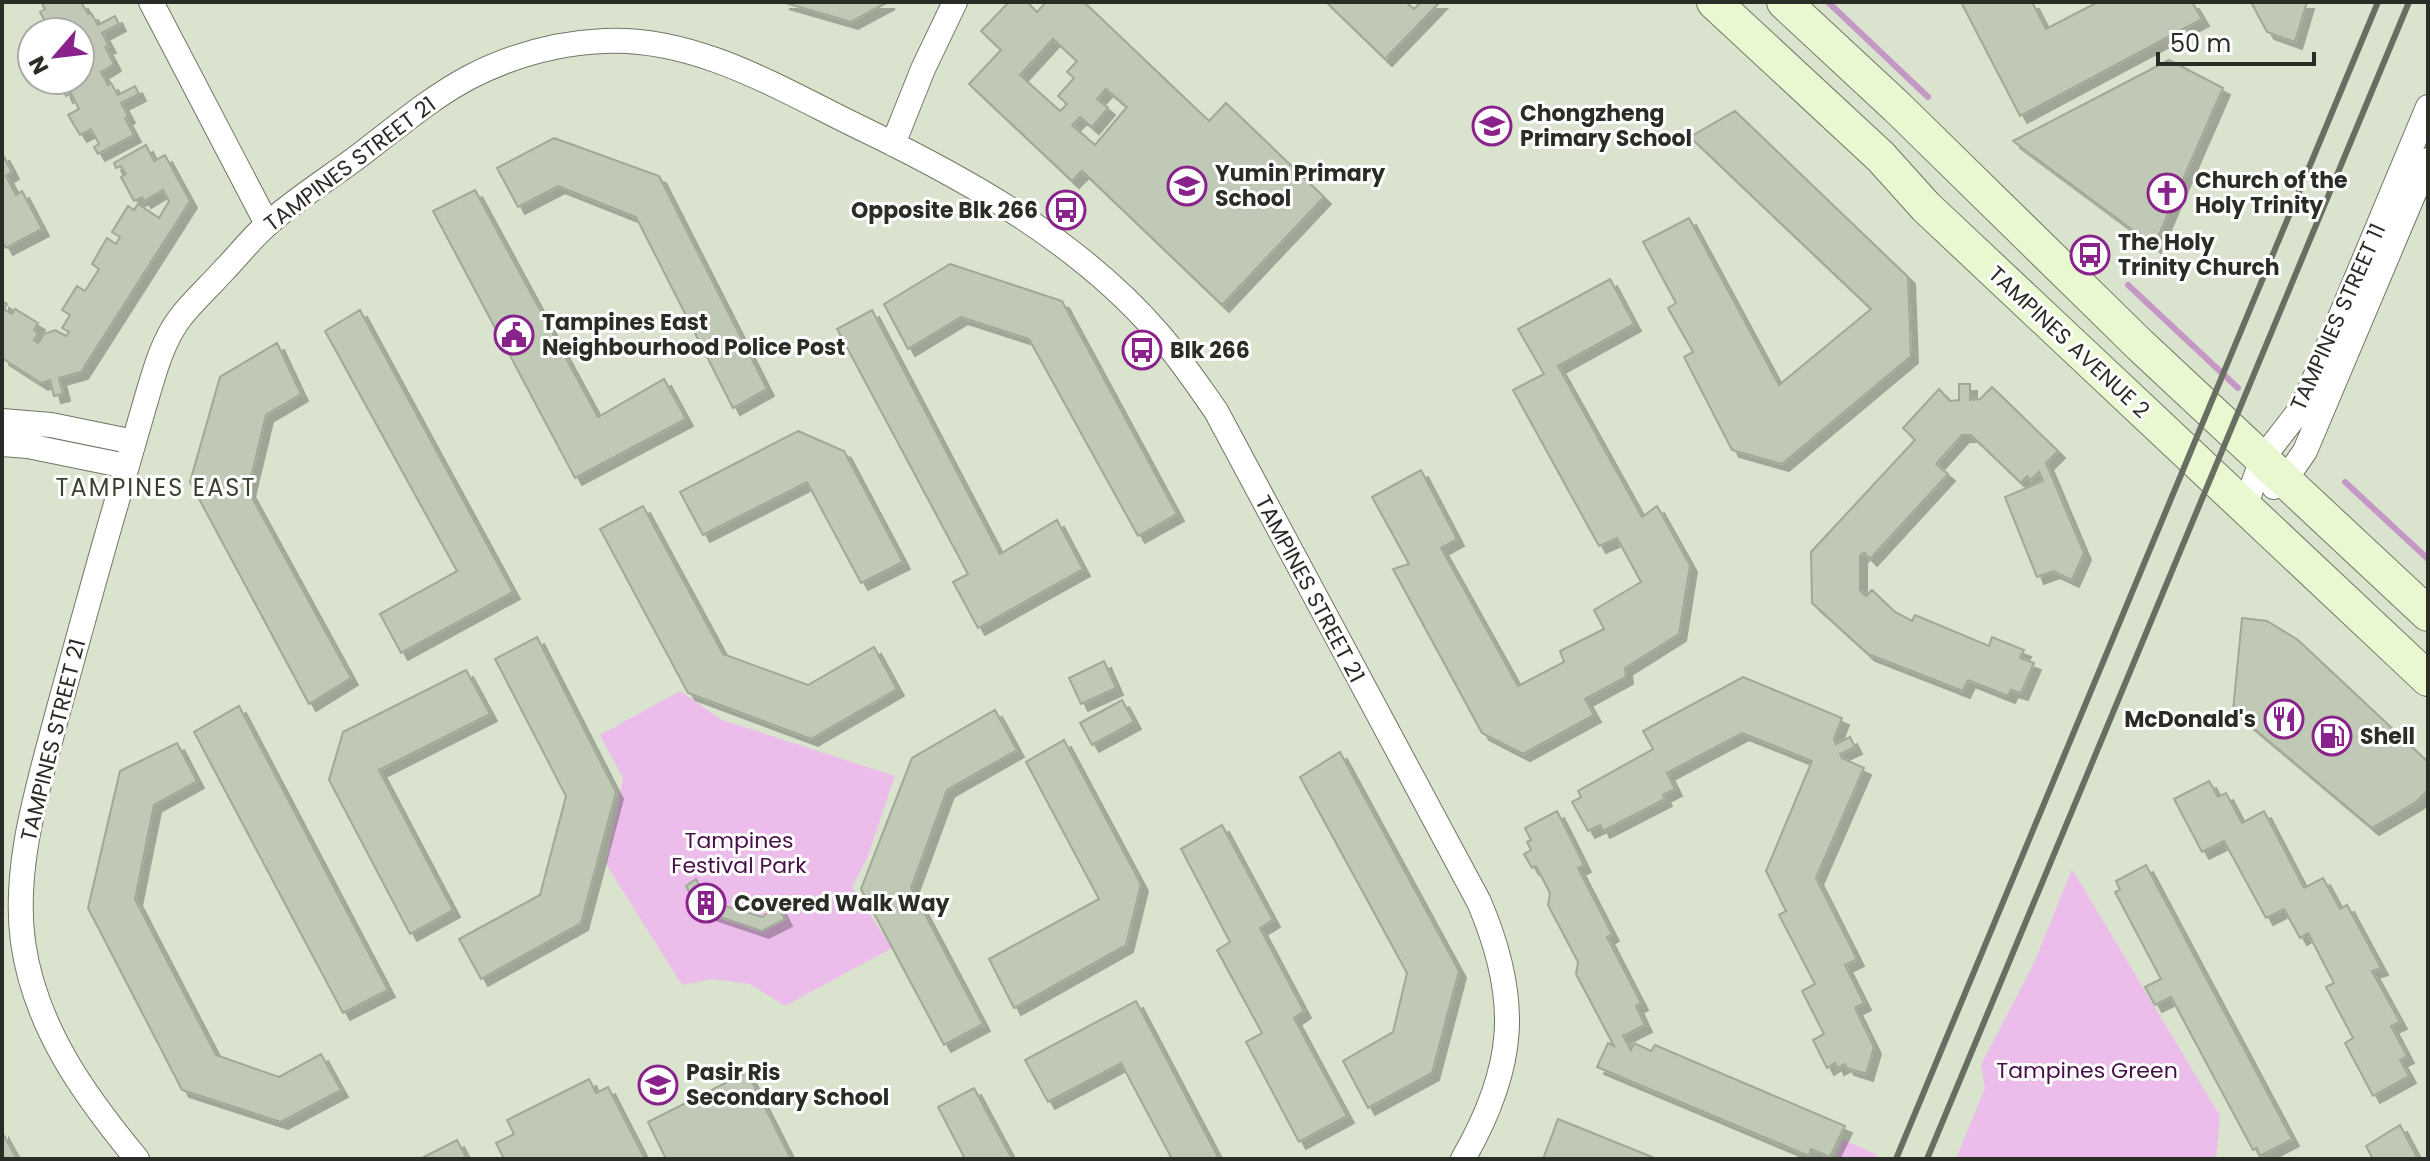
<svg xmlns="http://www.w3.org/2000/svg" width="2430" height="1161" font-family="Poppins,sans-serif">
  <style>
    .green { fill: #ecbdeb }
    .lines { fill: none; stroke-linecap: round; stroke-linejoin: round }
    .stream { stroke: #c597c4; stroke-width: 6 }
    .building { fill: #c0c9b5; stroke: #a0a995; stroke-width: 2; fill-rule: evenodd; filter: url(#shadow) }
    .minor-casing { stroke: #6f7765; stroke-width: 26 }
    .secondary-casing { stroke: #6f7765; stroke-width: 36 }
    .minor { stroke: #fff; stroke-width: 24 }
    .secondary { stroke: #e9f8d1; stroke-width: 34 }
    .rail { stroke: #686e61; stroke-width: 6 }
    .labels { text-anchor: middle; dominant-baseline: central; stroke-width: 6; stroke-linejoin: round; paint-order: stroke }
    .poi-label { font-size: 22px; font-weight: bold; fill: #2a2d25; stroke: #fff; text-anchor: start }
    .street-label { font-size: 22px; fill: #2a2d25; stroke: #fff }
    .park-label { font-size: 22px; fill: #470f48; stroke: #fff }
    .neighbourhood-label { font-size: 24px; letter-spacing: 2px; fill: #3b4232; stroke: #fff }
  </style>
  <defs>
    <filter id="shadow"><feDropShadow dx="7" dy="7" stdDeviation="0" flood-color="#0004"/></filter>
  </defs>
  <rect width="100%" height="100%" fill="#d9e3ce"/>
  <path class="green" d="M680,691l42,29 173,56 -28,82 -15,29 40,61 -107,58 -35,-22 -38,-5 -30,6 -76,-121 17,-86 -23,-43z
    M2072,869l148,247 -4,43h-260l29,-71 -4,-23 53,-102z
    M1843,1140l33,14 1,5h-42z"/>
  <g class="lines">
    <path class="stream" d="M1828,2l100,95
      M2128,285l110,103
      M2345,482l83,77"/>
  </g>
  <path class="building" d="M41,2h40l7,12 3,-1 7,12 17,-9 4,8 -17,9 7,13 -4,1 9,17 -13,8 7,13 3,-2 7,12 17,-9 4,8 -18,9 7,13 -3,2 9,17 -36,19 -4,-7 5,-3 -8,-15 -11,6 -12,-20 11,-6 -8,-16 -5,3 -3,-7 17,-9v-48h-23l-5,-10 -5,3 -7,-13 5,-3z
    M782,2h106l-37,20z
    M1009,2h18l10,10 9,-10h38l125,119 17,-18 98,94 -102,108 -140,-134 -10,10 -103,-97 32,-34 -20,-19zM1053,39l24,22 -10,11 7,6 -16,18 9,8 -7,7 -40,-36zM1106,89l21,18 -32,38 -23,-20 8,-8 12,10 16,-19 -11,-9z
    M1326,2h80l8,7 7,-7h19l-55,57z
    M1961,2h71l14,27 52,-27h94l10,17 -182,97z
    M2251,2h56l-12,40 -28,-10z
    M2169,60l54,28 -69,158 -141,-105z
    M1735,111l173,166 3,79 -129,108 -50,-14 -48,-93 9,-5 -25,-44 8,-5 -33,-61 46,-24 90,167 92,-76 -181,-172z
    M554,138l105,38 108,213 -34,19 -97,-191 -78,-31 -40,21 -21,-39z
    M146,145l8,16 11,-6 25,46 -109,171 -22,6 4,16 -9,2 -4,-16 -9,3 -39,-25v-57l5,3 -3,5 8,5 3,-5 23,14 -4,7 4,3 -4,7 4,3 6,-9 11,-4 11,6 3,-4 -7,-4 8,-13 -8,-5 15,-24 8,5 14,-22 -7,-5 15,-26 9,6 4,-7 -8,-5 16,-26 6,4 4,-6 21,14 10,-17 -6,-11 -19,11 -2,-4 -8,4 -13,-24 5,-3 -5,-8 -5,2 -2,-5z
    M2,153l10,19 -6,4 10,19 6,-4 20,38 -36,19 -4,-7z
    M475,190l123,227 66,-38 22,40 -111,59 -142,-267z
    M950,264l112,37 115,213 -39,22 -109,-197 -68,-22 -53,32 -24,-45z
    M1610,279l24,45 -76,42 84,151 15,-11 33,59 -11,69 -54,34 1,9 -41,22 9,16 -71,39 -41,-21 -89,-164 16,-5 -37,-67 49,-27 36,69 -16,9 77,138 46,-24 -4,-11 44,-22 -10,-19 47,-28 -24,-44 -18,8 -86,-156 31,-16 -26,-45z
    M360,310l153,282 -112,61 -21,-39 77,-43 -132,-240z
    M872,310l128,244 57,-34 26,49 -105,59 -25,-46 15,-8 -131,-245z
    M277,343l24,51 -35,21 -18,75 103,188 -42,26 -119,-222 30,-105z
    M1959,384h11v16l10,-1 12,-12 66,64 -12,12 38,90 -12,27 -19,-9 -16,6 -32,-80 38,-16 -4,-9 -8,8 -4,-4 -6,7 -50,-48h-9l-26,29 12,10 -78,85 -6,-7 -4,4v34l6,6 6,-6 23,22 17,9 3,-6 74,31 3,-9 32,13 -4,8 14,5 -13,30 -10,-3 -3,6 -40,-16 -5,11 -95,-37 -56,-51 -1,-51 104,-112 -12,-12 36,-39 11,12 9,-1z
    M798,431l46,20 59,111 -42,21 -54,-101 -104,53 -23,-43z
    M643,506l80,148 85,31 66,-38 23,42 -86,50 -123,-46 -88,-164z
    M2242,618l25,3 31,19 130,122v28l-12,12 -44,26 -139,-117z
    M537,637l79,155 -35,131 -100,56 -22,-40 81,-44 26,-99 -71,-137z
    M1104,661l12,27 -35,16 -12,-26z
    M466,670l24,44 -111,56 74,140 -43,24 -81,-154 14,-48z
    M1743,677l99,41 -8,21 2,5 14,-7 5,10 -15,7 2,4 22,10 -48,110 41,81 -12,6 19,38 -9,5 19,39 -8,27 -19,-6 -2,-4 -8,4 -2,-5 -8,5 -14,-28 11,-6 -22,-43 13,-7 -36,-69 7,-4 -20,-40 46,-110 -70,-28 -75,40 8,16 -12,6 2,4 -62,32 -3,-6 -12,6 -16,-29 9,-5 -3,-6 75,-42 -10,-18z
    M1122,700l12,22 -42,23 -12,-22z
    M239,706l149,284 -45,23 -149,-281z
    M995,710l22,40 -70,40 -36,98 72,136 -39,21 -83,-156 51,-131z
    M1064,740l77,144 -15,61 -112,63 -25,-49 110,-60 -73,-137z
    M177,743l20,38 -43,24 -19,94 81,156 63,22 42,-23 20,36 -60,32 -99,-32 -94,-182 32,-137z
    M1340,752l119,219 -27,102 -64,35 -25,-47 50,-29 14,-59 -107,-196z
    M2209,781l9,16 8,-4 16,30 22,-12 40,77 19,-10 17,31 7,-4 34,63 -9,3 28,51 -9,4 16,30 -7,4 9,16 -36,20 -28,-53 8,-5 -27,-51 8,-4 -26,-50 -8,5 -16,-29 -18,9 -42,-77 -22,11 -28,-53z
    M1557,811l27,54 -6,3 34,66 -5,3 34,66 -5,3 9,19 -22,11 8,14 3,-7 17,8 4,-6 190,81 -15,31 -19,-8 -2,7 -212,-89 11,-24 6,3 -38,-72 2,-12 -30,-57 2,-12 -14,-27 -4,2 -8,-14 7,-4 -4,-8 4,-2 -6,-12z
    M1222,825l51,95 -13,8 44,83 -10,7 53,98 -48,26 -53,-100 16,-9 -45,-83 13,-8 -49,-93z
    M2146,865l146,274 -32,17 -3,-8 -4,2 -82,-153 -16,8 -10,-18 16,-8 -46,-87 5,-2 -4,-9z
    M696,879l12,22 54,16 16,-11 7,13 -23,12 -63,-21 -13,-24z
    M1136,1001l83,158h-47l-51,-96 -73,39 -23,-42z
    M747,1072l44,87h-125l-18,-37z
    M589,1079l7,14 12,-6 37,72h-141l-8,-16 18,-9 -7,-14z
    M974,1088l38,71h-47l-27,-52z
    M1558,1119l99,40h-114z
    M2400,1125l18,34h-45l-7,-13z
    M2,1132l15,27h-15z
    M457,1140l10,19h-47z"/>
  <g class="lines">
    <defs>
      <path id="minor" d="M151,2l116,222
        M893,144l30,-75 32,-67
        M2,421l49,4 83,17
        M2,444l26,2 98,20
        M2274,487l11,-7 20,-29 123,-291
        M2245,507l17,-48 41,-53 125,-299
        M137,1159c-53,-64 -102,-132 -114,-217 -10,-74 14,-151 33,-223 19,-69 38,-139 58,-208 10,-34 20,-69 30,-104 9,-30 17,-64 36,-89 13,-17 30,-32 44,-48 15,-15 28,-33 45,-47 29,-26 64,-47 95,-71 34,-26 68,-55 106,-75 41,-21 88,-34 134,-36 94,-5 181,51 263,90 105,51 213,112 291,202 21,24 39,51 58,78l263,491c42,98 37,165 -16,257"/>
      <path id="secondary" d="M1714,2l167,155 45,50 502,472
        M1784,2l113,105 243,238 288,269"/>
    </defs>
    <use href="#minor" class="minor-casing"/>
    <use href="#secondary" class="secondary-casing"/>
    <use href="#minor" class="minor"/>
    <use href="#secondary" class="secondary"/>
    <path class="rail" d="M1896,1159l482,-1157
      M1927,1159l482,-1157"/>
  </g>
  <defs>
    <symbol id="school-ring" viewBox="-11 -11 22 22"><circle r="9.5" fill="#fff" stroke="#89238b" stroke-width="1.5"/><path d="M0-5L7-2L0 1L-7-2ZM-4 1L0 2.5L4 1V4Q0 6-4 4Z" fill="#89238b"/></symbol>
    <symbol id="church-ring" viewBox="-11 -11 22 22"><circle r="9.5" fill="#fff" stroke="#89238b" stroke-width="1.5"/><path d="M-1.2-6h2.4v3.5h3.3v2.4h-3.3V6h-2.4V-.1h-3.3v-2.4h3.3Z" fill="#89238b"/></symbol>
    <symbol id="bus-ring" viewBox="-11 -11 22 22"><circle r="9.5" fill="#fff" stroke="#89238b" stroke-width="1.5"/><path d="M-5-6H5V4H4V6H2V4H-2V6H-4V4H-5ZM-3.5-4V0h7V-4ZM-3.5 1.2v1.5H-2V1.2ZM2 1.2v1.5H3.5V1.2Z" fill="#89238b"/></symbol>
    <symbol id="civic-ring" viewBox="-11 -11 22 22"><circle r="9.5" fill="#fff" stroke="#89238b" stroke-width="1.5"/><path d="M-.6-6.5H3V-4.5H.6V-3L4-1V1h2V6H-6V1h2V-1L-.6-3ZM-1.2 2.5V6h2.4V2.5Z" fill="#89238b"/></symbol>
    <symbol id="restaurant-ring" viewBox="-11 -11 22 22"><circle r="9.5" fill="#fff" stroke="#89238b" stroke-width="1.5"/><path d="M-5-6h1v4h1v-4h1v4h1v-4h1v5L-1.5 .5V6h-2V.5L-5-1ZM5-6V6H3V1.5H1.5Q1.5-4 5-6Z" fill="#89238b"/></symbol>
    <symbol id="fuel-ring" viewBox="-11 -11 22 22"><circle r="9.5" fill="#fff" stroke="#89238b" stroke-width="1.5"/><path d="M-5.5-6h7V0h2V4h1.3V-2.5L3-4.5l.8-.8L6-3V5H2.5V1h-1V6h-7ZM-4.2-4.7v3.2H.2V-4.7Z" fill="#89238b"/></symbol>
    <symbol id="building-ring" viewBox="-11 -11 22 22"><circle r="9.5" fill="#fff" stroke="#89238b" stroke-width="1.5"/><path d="M-4-6H4V6H1V3H-1V6H-4ZM-2.5-4.3h1.7v1.8h-1.7ZM.8-4.3h1.7v1.8H.8ZM-2.5-1h1.7V.8h-1.7ZM.8-1h1.7V.8H.8Z" fill="#89238b"/></symbol>
  </defs>
  <g fill-rule="evenodd">
    <use href="#school-ring" x="1470" y="104" width="44" height="44"/>
    <use href="#school-ring" x="1165" y="164" width="44" height="44"/>
    <use href="#church-ring" x="2145" y="171" width="44" height="44"/>
    <use href="#bus-ring" x="1044" y="188" width="44" height="44"/>
    <use href="#bus-ring" x="2068" y="233" width="44" height="44"/>
    <use href="#civic-ring" x="492" y="313" width="44" height="44"/>
    <use href="#bus-ring" x="1120" y="328" width="44" height="44"/>
    <use href="#restaurant-ring" x="2262" y="697" width="44" height="44"/>
    <use href="#fuel-ring" x="2310" y="714" width="44" height="44"/>
    <use href="#building-ring" x="684" y="881" width="44" height="44"/>
    <use href="#school-ring" x="636" y="1063" width="44" height="44"/>
  </g>
  <g class="labels">
    <g class="poi-label">
      <text x="1520" y="113">Chongzheng<tspan x="1520" dy="25">Primary School</tspan></text>
      <text x="1215" y="173">Yumin Primary<tspan x="1215" dy="25">School</tspan></text>
      <text x="2195" y="180">Church of the<tspan x="2195" dy="25">Holy Trinity</tspan></text>
      <text x="1038" y="210" text-anchor="end">Opposite Blk 266</text>
      <text x="2118" y="242">The Holy<tspan x="2118" dy="25">Trinity Church</tspan></text>
      <text x="542" y="322">Tampines East<tspan x="542" dy="25">Neighbourhood Police Post</tspan></text>
      <text x="1170" y="350">Blk 266</text>
      <text x="2256" y="719" text-anchor="end">McDonald's</text>
      <text x="2360" y="736">Shell</text>
      <text x="734" y="903">Covered Walk Way</text>
      <text x="686" y="1072">Pasir Ris<tspan x="686" dy="25">Secondary School</tspan></text>
    </g>
    <g class="street-label">
      <text transform="translate(350 164) rotate(-37)">TAMPINES STREET 21</text>
      <text transform="translate(2338 317) rotate(-66)">TAMPINES STREET 11</text>
      <text transform="translate(2069 342) rotate(43)">TAMPINES AVENUE 2</text>
      <text transform="translate(1310 589) rotate(62)">TAMPINES STREET 21</text>
      <text transform="translate(53 740) rotate(-76)">TAMPINES STREET 21</text>
    </g>
    <g class="park-label">
      <text x="739" y="840">Tampines<tspan x="739" dy="25">Festival Park</tspan></text>
      <text x="2087" y="1070">Tampines Green</text>
    </g>
    <g class="neighbourhood-label">
      <text x="156" y="487">TAMPINES EAST</text>
    </g>
  </g>
  <rect width="2430" height="1161" fill="none" stroke="#2a2d25" stroke-width="8"/>
  <g transform="translate(56 56) rotate(242)"><circle r="38" fill="#ffffff" stroke="#aaaba8" stroke-width="2"/>
  <path d="M0-6L14 30L0 20L-14 30Z" fill="#89238b"/>
  <text y="-12" font-size="22" font-weight="bold" text-anchor="middle" fill="#2a2d25">N</text>
  </g>
  <path d="M2158 52v12h156v-12" fill="none" stroke="#2a2d25" stroke-width="4"/>
  <text x="2170" y="52" font-size="24" fill="#2a2d25" stroke="#ffffff" stroke-width="6" paint-order="stroke">50 m</text>
</svg>
